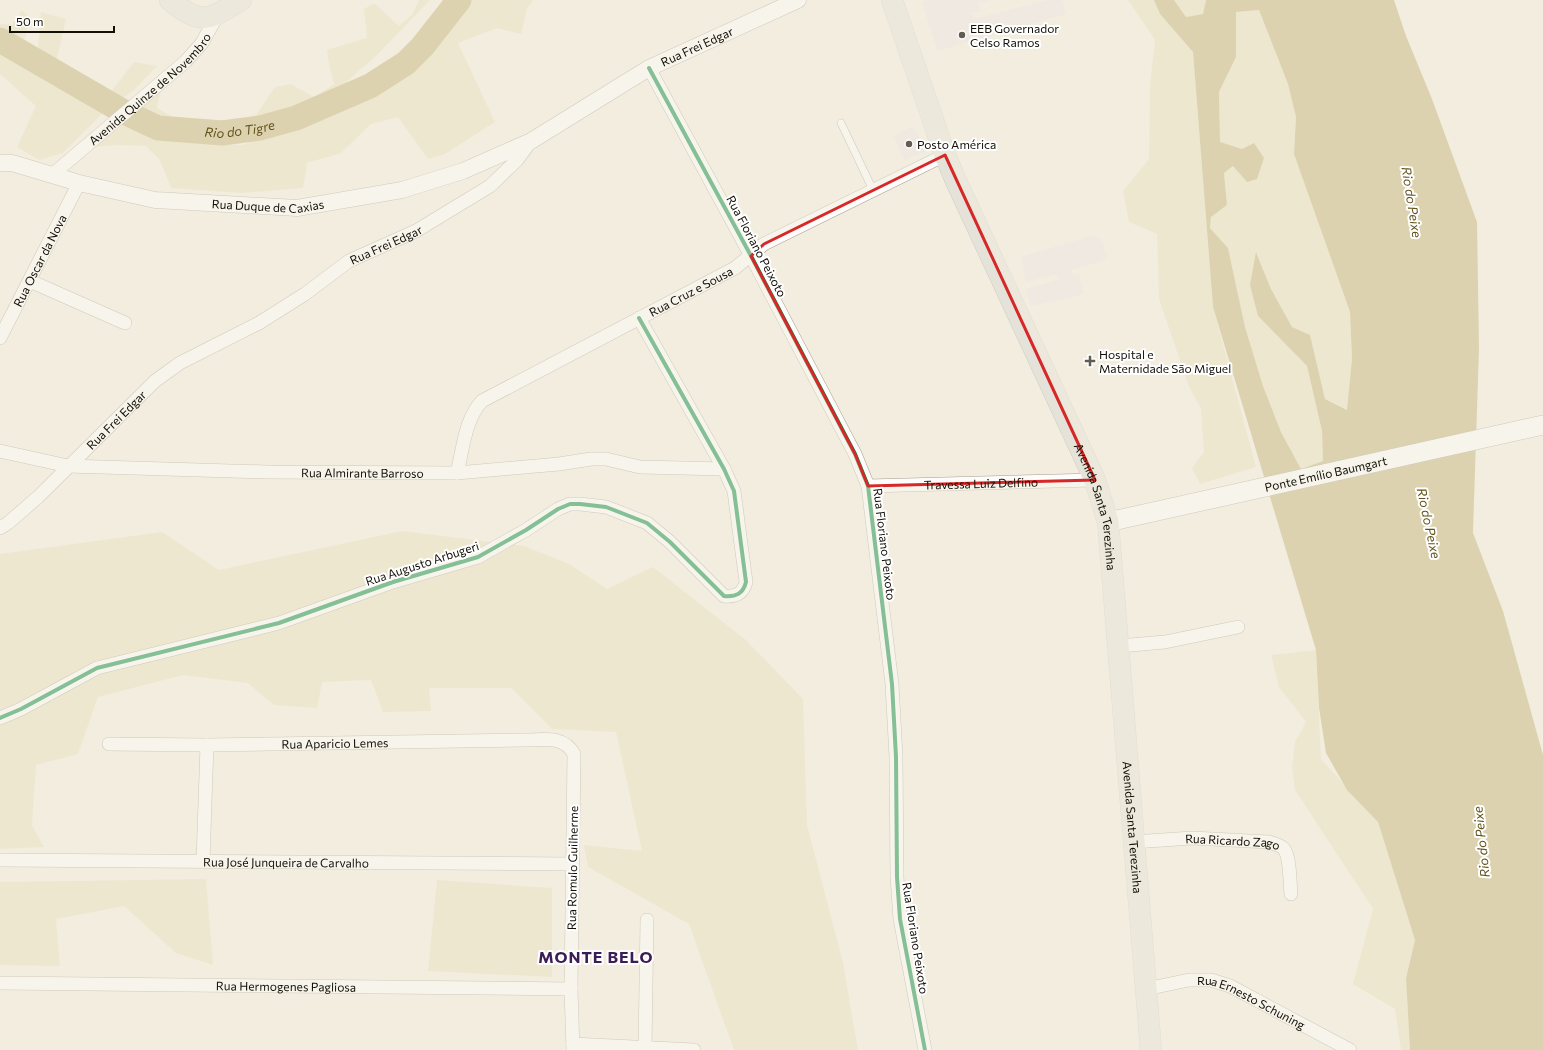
<svg xmlns="http://www.w3.org/2000/svg" width="1543" height="1050" font-family="Commissioner,sans-serif">
  <style>
    .green { fill: #e8dfbf }
    .water { fill: #c3b279; fill-rule: evenodd }
    .lines { fill: none; stroke-linecap: round; stroke-linejoin: round }
    .river { stroke: #c3b279; stroke-width: 25 }
    .building { fill: #ece5e7 }
    .service-casing { stroke: #a4a094; stroke-width: 8 }
    .minor-casing { stroke: #a4a094; stroke-width: 14 }
    .tertiary-casing { stroke: #a4a094; stroke-width: 17 }
    .secondary-casing { stroke: #a4a094; stroke-width: 20 }
    .primary-casing { stroke: #cfcdc6; stroke-width: 22 }
    .service { stroke: #fdfcfa; stroke-width: 7 }
    .minor { stroke: #fdfcfa; stroke-width: 13 }
    .tertiary { stroke: #fdfcfa; stroke-width: 16 }
    .secondary { stroke: #fdfcfa; stroke-width: 19 }
    .primary { stroke: #e4e2d9; stroke-width: 21 }
    .cycleway-casing { stroke: #fff; stroke-width: 6 }
    .cycleway { stroke: #00873e; stroke-width: 4 }
    .marked { fill: none; stroke: #d62828; stroke-width: 3; stroke-linejoin: round }
    .poi-dot { fill: #605d52; stroke: #fff; stroke-width: 1.5 }
    .labels { text-anchor: middle; dominant-baseline: central; stroke-width: 4; stroke-linejoin: round; paint-order: stroke }
    .poi-label { font-size: 12px; fill: #120f06; stroke: #fff; text-anchor: start }
    .street-label { font-size: 12px; fill: #120f06; stroke: #fff }
    .water-label { font-size: 13px; font-style: italic; fill: #63531b; stroke: #fff }
    .district-label { font-size: 16px; font-weight: bold; letter-spacing: 1px; fill: #3c1c54; stroke: #fff }
  </style>
  <rect width="100%" height="100%" fill="#f2edde"/>
  <path class="green" d="M419,0h11l-54,56 -49,43 -36,15 -44,11 -66,2 -48,-13 28,-24 -4,18 16,9 27,2 32,2 24,-6 19,-28 16,-3 23,13 20,-13 -5,-19 -2,-15 40,-12 -3,-29 10,-6 25,23 13,-11z
    M463,0h70l-6,8 -6,26 -24,-6 -39,15 37,79 -50,32 -17,5 -30,-42 -27,7 -30,29 -34,10 -4,25 -61,5 -71,-5 -11,-28 -14,-14 -28,-1 -25,2 27,-22 66,17 56,3 57,-20 106,-55 25,-26z
    M1128,0h26l6,14 33,38 20,255 43,160 -56,17 -8,-16 12,-16 -3,-43 -12,-22 -30,-88 -2,-65 -28,-12 -6,-31 26,-32 1,-74 5,-45z
    M1174,0h32l-3,14 -17,3z
    M22,10l8,8 -9,35 16,6 4,-47 25,7 -11,48 48,35 31,-40 23,4 -22,23 -35,27 -37,37 -24,7 -22,-13 19,-41 -36,-32v-50l12,1z
    M1259,10l29,74 8,33 -2,37 56,158 2,47 -4,51 -23,-11 -15,-63 -18,-9 -21,-38 -14,-36 1,63 49,50 15,65 1,30 -22,8 -20,-37 -18,-46 -18,-59 -17,-79 -18,-20 1,-11 16,-12 -3,-32 9,-7 9,-17 -22,-7 -1,-50 17,-35 -1,-45z
    M402,531l122,15 45,18 38,25 46,-22 93,73 57,59 4,126 36,138 15,87h-124l-45,-126 -101,-57 -4,-22 58,6 -26,-119 -64,-3 -41,-41h-82l2,23 -48,1 -12,-32 -49,2 -5,26 -43,-3 -26,-22 -65,-8 -85,22 -20,57 -42,11 -4,60 12,22 -44,2v-295l162,-22 57,38z
    M1316,650l5,109 57,63 37,118 -9,38 4,72h-9l-6,-41 -42,-25 20,-75 -78,-119 -3,-22 3,-26 11,-20 -27,-35 -8,-32z
    M206,879l7,86 -37,-12 -52,-47 -68,13 4,47 -60,-1v-83z
    M437,880l115,8v89l-124,-6z"/>
  <path class="water" d="M1154,0h20l12,17 17,-3 3,-14h188l12,36 26,63 45,123 2,126 -6,185 30,78 40,144v295h-133l-4,-72 9,-38 -37,-118 -31,-32 -21,-37 -7,-45 -3,-58 -103,-343 -20,-255 -33,-38zM1259,10l29,74 8,33 -2,37 56,158 2,47 -5,51 -22,-11 -15,-64 -18,-8 -21,-38 -15,-37 -6,33 8,31 49,50 15,65 1,30 -22,8 -20,-37 -18,-46 -18,-59 -17,-79 -18,-20 1,-11 16,-12 -3,-32 9,-7 14,16 10,-3 7,-21 -10,-15 -12,6 -22,-7 -1,-50 17,-35v-45z"/>
  <g class="lines">
    <path class="river" id="s1" d="M0,40l124,72 34,16 64,5 38,-5 36,-10 74,-32 36,-23 16,-16 37,-47"/>
  </g>
  <path class="building" d="M928,0h62l-12,4 3,7 -10,2 3,6 74,-19h14l4,14 -129,37 -15,-49z
    M913,126l13,25 -21,10 -12,-25z
    M1094,235l7,5 6,16 -4,5 -32,9 1,6 7,-2 5,20 -53,12 -5,-17 33,-10 -2,-5 -31,8 -5,-25z"/>
  <g class="lines">
    <defs>
      <path id="service" d="M841,123l32,67"/>
      <g id="minor">
        <path d="M649,68l102,188 104,198 13,32 24,198 4,73 1,120 3,42 25,131"/>
        <path id="s2" d="M53,174l132,-112 17,-19 16,-29"/>
        <path d="M30,281l95,42"/>
        <path id="s3" d="M0,338l79,-155"/>
        <path id="s4" d="M0,451l68,15 199,6 190,1 102,-9 32,-5h15l34,8 84,2"/>
        <path id="s5" d="M457,473c6,-24 8,-54 25,-72l253,-133 29,-24 181,-89"/>
        <path id="s6" d="M868,486l227,-6"/>
        <path id="s7" d="M0,528l8,-5 30,-26 117,-116 25,-18 79,-40 46,-29 44,-33 67,-30 74,-45 27,-26 14,-19"/>
        <path d="M1119,646l46,-4 73,-15"/>
        <path d="M0,718l21,-9 76,-41 182,-45 114,-41 85,-25 48,-27 32,-21 12,-5h10l26,3 41,16 23,19 54,54c12,1 19,-2 22,-14l-12,-91 -10,-22 -85,-151"/>
        <path id="s8" d="M109,744l98,1 319,-5c19,0 37,-5 48,14l-3,235 2,61"/>
        <path id="s9" d="M1133,842l59,-4 77,4c5,2 12,3 15,7 6,7 6,35 7,45"/>
        <path id="s10" d="M0,860l572,4"/>
        <path d="M203,861l4,-116"/>
        <path id="s11" d="M0,983l571,6"/>
        <path id="s12" d="M1146,989l43,-9h22l19,6 120,64"/>
        <path d="M573,1044l121,6"/>
        <path d="M645,1047l2,-127"/>
      </g>
      <g id="tertiary">
        <path id="s13" d="M0,163h12l67,20 76,17 142,8 105,-18 61,-19 68,-30 118,-73 149,-68"/>
      </g>
      <g id="secondary">
        <path id="s14" d="M1108,522l435,-97"/>
      </g>
      <g id="primary">
        <path d="M170,0c31,26 39,20 71,0"/>
        <path id="s15" d="M892,0l53,155 11,26 139,299 13,42 43,528"/>
      </g>
    </defs>
    <use href="#service" class="service-casing"/>
    <use href="#minor" class="minor-casing"/>
    <use href="#tertiary" class="tertiary-casing"/>
    <use href="#secondary" class="secondary-casing"/>
    <use href="#primary" class="primary-casing"/>
    <use href="#service" class="service"/>
    <use href="#minor" class="minor"/>
    <use href="#tertiary" class="tertiary"/>
    <use href="#secondary" class="secondary"/>
    <use href="#primary" class="primary"/>
    <defs>
      <path id="cycleway" d="M649,68l102,188 104,198 13,32 24,198 4,73 1,120 3,42 25,131
        M0,718l21,-9 76,-41 182,-45 114,-41 85,-25 48,-27 32,-21 12,-5h10l26,3 41,16 23,19 54,54c12,1 19,-2 22,-14l-12,-91 -10,-22 -85,-151"/>
    </defs>
    <use href="#cycleway" class="cycleway-casing"/>
    <use href="#cycleway" class="cycleway"/>
  </g>
  <path d="M0 0H1543V1050H0ZM945,155l150,325 -227,6 -13,-32 -104,-198 13,-12z" fill="#f2edde" fill-opacity=".55" fill-rule="evenodd"/>
  <path class="marked" d="M945,155l150,325 -227,6 -13,-32 -104,-198 13,-12z"/>
  <g class="poi-dot">
    <circle cx="962" cy="35" r="4"/>
    <circle cx="909" cy="144" r="4"/>
    <path d="M1088 355h4v4h4v4h-4v4h-4v-4h-4v-4h4z"/>
  </g>
  <g class="labels">
    <g class="poi-label">
      <text x="970" y="28">EEB Governador<tspan x="970" dy="14">Celso Ramos</tspan></text>
      <text x="917" y="144">Posto América</text>
      <text x="1099" y="354">Hospital e<tspan x="1099" dy="14">Maternidade São Miguel</tspan></text>
    </g>
    <g class="street-label">
      <text stroke="none"><textPath href="#s13" startOffset="738">Rua Frei Edgar</textPath></text>
      <text stroke="none"><textPath href="#s2" startOffset="129">Avenida Quinze de Novembro</textPath></text>
      <text stroke="none"><textPath href="#s13" startOffset="273">Rua Duque de Caxias</textPath></text>
      <text stroke="none"><textPath href="#s7" startOffset="483">Rua Frei Edgar</textPath></text>
      <text transform="translate(757 246) rotate(62)">Rua Floriano Peixoto</text>
      <text stroke="none"><textPath href="#s3" startOffset="87">Rua Oscar da Nova</textPath></text>
      <text stroke="none"><textPath href="#s5" startOffset="313">Rua Cruz e Sousa</textPath></text>
      <text stroke="none"><textPath href="#s7" startOffset="159">Rua Frei Edgar</textPath></text>
      <text stroke="none"><textPath href="#s4" startOffset="364">Rua Almirante Barroso</textPath></text>
      <text stroke="none"><textPath href="#s14" startOffset="223">Ponte Emílio Baumgart</textPath></text>
      <text stroke="none"><textPath href="#s6" startOffset="113">Travessa Luiz Delfino</textPath></text>
      <text stroke="none"><textPath href="#s15" startOffset="548">Avenida Santa Terezinha</textPath></text>
      <text transform="translate(885 544) rotate(83)">Rua Floriano Peixoto</text>
      <text transform="translate(422 563) rotate(-18)">Rua Augusto Arbugeri</text>
      <text stroke="none"><textPath href="#s8" startOffset="226">Rua Aparicio Lemes</textPath></text>
      <text stroke="none"><textPath href="#s15" startOffset="872">Avenida Santa Terezinha</textPath></text>
      <text stroke="none"><textPath href="#s9" startOffset="100">Rua Ricardo Zago</textPath></text>
      <text stroke="none"><textPath href="#s10" startOffset="286">Rua José Junqueira de Carvalho</textPath></text>
      <text transform="translate(572 868) rotate(-89)">Rua Romulo Guilherme</text>
      <text transform="translate(916 938) rotate(81)">Rua Floriano Peixoto</text>
      <text stroke="none"><textPath href="#s11" startOffset="286">Rua Hermogenes Pagliosa</textPath></text>
      <text stroke="none"><textPath href="#s12" startOffset="111">Rua Ernesto Schuning</textPath></text>
    </g>
    <g class="water-label">
      <text stroke="none"><textPath href="#s1" startOffset="263">Rio do Tigre</textPath></text>
      <text transform="translate(1412 202) rotate(81)">Rio do Peixe</text>
      <text transform="translate(1429 523) rotate(78)">Rio do Peixe</text>
      <text transform="translate(1481 842) rotate(-96)">Rio do Peixe</text>
    </g>
    <g class="district-label">
      <text x="596" y="956">MONTE BELO</text>
    </g>
  </g>
  <path d="M10 26v6h104v-6" fill="none" stroke="#120f06" stroke-width="2"/>
  <text x="16" y="26" font-size="12" fill="#120f06" stroke="#ffffff" stroke-width="3" paint-order="stroke">50 m</text>
</svg>
